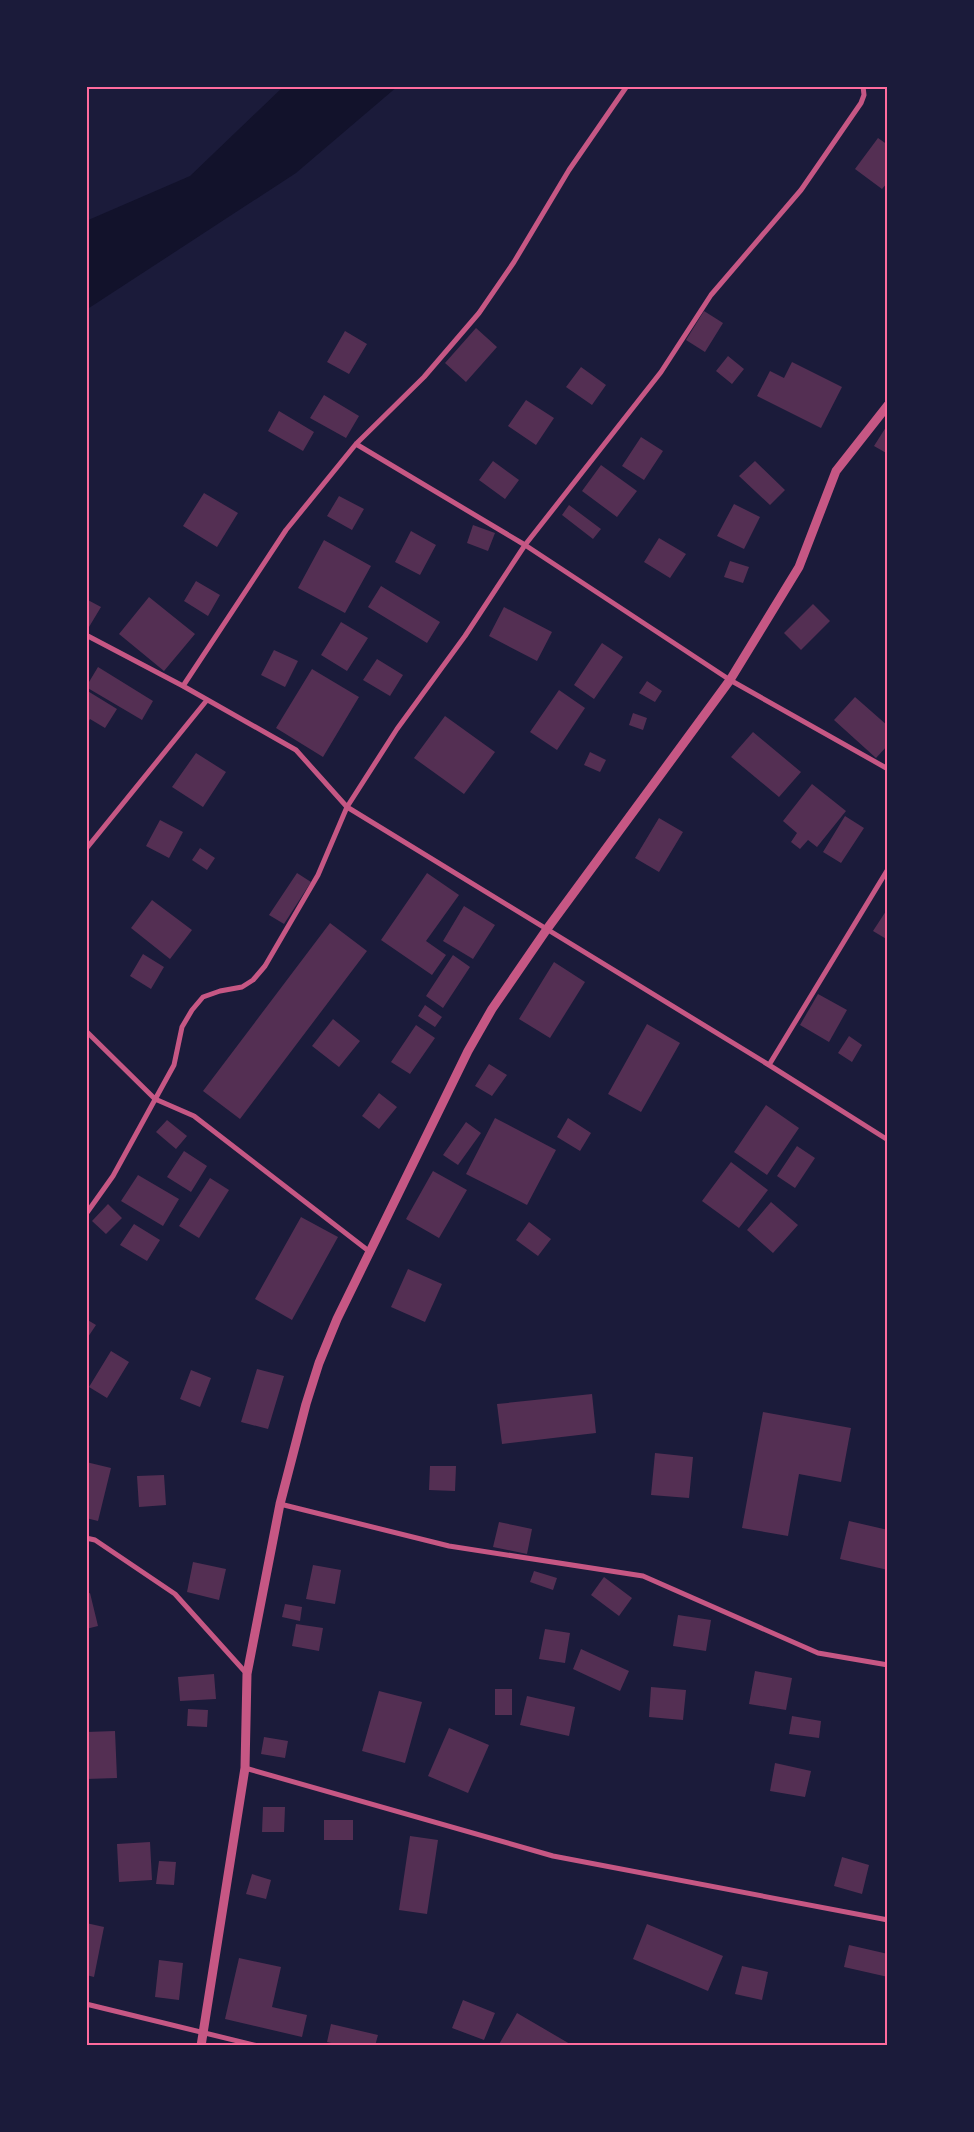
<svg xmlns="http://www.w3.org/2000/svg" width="974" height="2132" font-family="Rubik,sans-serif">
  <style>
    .water { fill: #12122b }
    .building { fill: #542f53 }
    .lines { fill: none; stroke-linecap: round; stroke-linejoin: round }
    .minor { stroke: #c65784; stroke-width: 5 }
    .tertiary { stroke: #c65784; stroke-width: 9 }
    .neatline { fill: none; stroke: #ff6b9d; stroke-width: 2 }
  </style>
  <rect width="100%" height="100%" fill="#1b1b3a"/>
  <path class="water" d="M284,86h114l-102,87 -210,137v-89l104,-45z"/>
  <path class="building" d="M878,138l10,7v37l-6,7 -27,-20z
    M704,311l19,12 -18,29 -19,-12z
    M476,328l21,19 -31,35 -21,-19z
    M345,331l22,13 -18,30 -22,-12z
    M728,356l16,13 -12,15 -16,-13z
    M792,362l50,25 -21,41 -64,-32 13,-25 14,7z
    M581,367l25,18 -14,20 -26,-18z
    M324,395l35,21 -13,22 -36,-20z
    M526,400l28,18 -18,27 -28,-19z
    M279,411l35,21 -11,19 -35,-20z
    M888,424v30l-14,-8z
    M641,437l22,14 -19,29 -22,-14z
    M493,461l26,19 -14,19 -26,-19z
    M755,461l30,29 -15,15 -31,-29z
    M601,465l36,26 -20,26 -35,-26z
    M204,493l34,20 -21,34 -34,-21z
    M339,496l25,13 -12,21 -25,-14z
    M734,504l26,13 -16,32 -27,-13z
    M569,505l32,24 -8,10 -31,-24z
    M473,525l22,8 -7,18 -21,-8z
    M411,531l25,14 -16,30 -25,-13z
    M659,538l27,16 -16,24 -26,-16z
    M324,540l47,26 -26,47 -47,-25z
    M730,561l19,6 -6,16 -19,-6z
    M196,581l24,14 -12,21 -24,-15z
    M381,586l59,36 -13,21 -59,-36z
    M149,597l46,37 -31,37 -45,-37z
    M86,599l15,8 -12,20 -3,-2z
    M813,604l17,17 -29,29 -17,-17z
    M504,607l48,25 -15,29 -48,-25z
    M341,622l27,16 -21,33 -26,-16z
    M602,643l21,14 -29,42 -20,-14z
    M274,650l24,11 -13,26 -24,-12z
    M377,659l26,16 -13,21 -27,-16z
    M98,667l55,34 -11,19 -56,-33z
    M312,669l47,28 -36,60 -47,-29z
    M647,681l15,10 -7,11 -16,-9z
    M86,690l31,19 -12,19 -15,-9 -4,7z
    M559,690l26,18 -28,42 -27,-18z
    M855,697l33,29v19l-12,13 -42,-38z
    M633,713l14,5 -4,12 -14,-5z
    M445,716l50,36 -31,42 -50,-36z
    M753,732l48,40 -22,25 -48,-40z
    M590,752l16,8 -6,12 -16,-7z
    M196,753l30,19 -23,35 -31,-20z
    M812,784l34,27 -29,36 -9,-7 -8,9 -9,-7 6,-9 -14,-12z
    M845,816l19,12 -23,35 -18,-11z
    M659,818l24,14 -24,40 -24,-14z
    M160,820l23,12 -14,26 -23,-12z
    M200,848l15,10 -8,12 -15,-10z
    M297,873l14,9 -27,42 -15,-9z
    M427,873l32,22 -33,46 20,14 -14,20 -51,-35z
    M152,900l40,30 -22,29 -39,-31z
    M464,906l31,19 -22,34 -30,-18z
    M888,908v32l-15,-9z
    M330,923l37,28 -127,168 -37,-28z
    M143,954l21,13 -13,22 -21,-13z
    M453,955l17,12 -27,41 -17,-12z
    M554,962l31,20 -35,56 -31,-19z
    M818,994l29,16 -18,32 -29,-17z
    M425,1005l17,12 -7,10 -17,-11z
    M333,1019l27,22 -21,26 -27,-21z
    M647,1024l33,19 -39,69 -33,-18z
    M416,1025l19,13 -25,36 -19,-12z
    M849,1036l13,9 -10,17 -14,-9z
    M489,1064l18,11 -15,21 -17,-10z
    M379,1093l18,14 -18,22 -17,-13z
    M766,1105l33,23 -32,47 -33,-23z
    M495,1118l61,32 -29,55 -61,-31z
    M568,1118l23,15 -11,18 -23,-14z
    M167,1120l20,16 -11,13 -20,-17z
    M466,1122l15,11 -23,32 -15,-10z
    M797,1146l18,12 -20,30 -18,-12z
    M184,1151l23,15 -16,26 -24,-15z
    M731,1162l37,28 -29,38 -37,-27z
    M433,1171l34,19 -28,48 -33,-19z
    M138,1175l41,24 -16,27 -42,-25z
    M210,1178l19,12 -30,48 -20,-12z
    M771,1202l27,23 -25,28 -26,-23z
    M108,1204l14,14 -16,16 -14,-13z
    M301,1217l37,20 -46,83 -37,-21z
    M529,1222l22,17 -13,17 -22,-16z
    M134,1224l26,16 -13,21 -27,-16z
    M408,1269l34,15 -17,38 -34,-15z
    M86,1319l10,6 -10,15z
    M111,1351l18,11 -22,36 -18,-11z
    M257,1369l27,7 -16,53 -27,-7z
    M191,1370l20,8 -11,29 -20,-8z
    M592,1394l4,39 -94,11 -5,-40z
    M763,1412l88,16 -10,54 -42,-8 -11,62 -46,-8z
    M655,1453l38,4 -4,41 -38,-3z
    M86,1462l25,6 -13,53 -12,-3z
    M430,1466h26l-1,25 -26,-1z
    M164,1475l2,30 -27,2 -2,-31z
    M849,1521l39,9v40l-48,-11z
    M499,1522l33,7 -5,25 -34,-7z
    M193,1562l33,7 -7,31 -32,-8z
    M313,1565l28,5 -6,34 -29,-5z
    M534,1571l23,7 -4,12 -23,-8z
    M604,1577l28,21 -13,18 -28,-21z
    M90,1593l8,33 -12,3v-35z
    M285,1604l17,3 -2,14 -18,-4z
    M678,1615l33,5 -5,31 -33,-5z
    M296,1624l27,4 -4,23 -27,-5z
    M545,1629l25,4 -5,30 -26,-4z
    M581,1649l48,22 -9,20 -47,-22z
    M755,1671l37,7 -6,32 -37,-6z
    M214,1674l2,25 -36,2 -2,-24z
    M651,1687l35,3 -3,30 -34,-3z
    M495,1689h17v26h-17z
    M379,1691l43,11 -17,61 -43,-12z
    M527,1696l48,11 -6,29 -49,-11z
    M188,1709l20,1 -1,17 -20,-1z
    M792,1716l29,5 -2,17 -30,-4z
    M449,1728l40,17 -21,48 -40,-17z
    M115,1731l2,47 -31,1v-47z
    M264,1737l24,4 -3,17 -24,-4z
    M775,1763l36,8 -6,26 -35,-6z
    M263,1807h22l-1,25h-22z
    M324,1820h29v20h-29z
    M410,1836l28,4 -11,74 -28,-4z
    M150,1842l2,38 -33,2 -2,-38z
    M842,1857l27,8 -7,29 -28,-8z
    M159,1861l17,1 -2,23 -18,-1z
    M252,1874l19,6 -5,19 -20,-5z
    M86,1923l18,4 -10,50 -8,-2z
    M647,1924l76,32 -15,35 -75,-32z
    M849,1945l39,9v23l-44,-10z
    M239,1958l42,9 -9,40 35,8 -5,22 -77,-18z
    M159,1960l24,3 -4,37 -24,-3z
    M742,1966l26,6 -6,28 -27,-6z
    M463,2000l32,13 -11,27 -32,-12z
    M517,2013l53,31 -1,2h-71z
    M331,2024l47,11 -3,11h-31l-17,-4z"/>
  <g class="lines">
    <path class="minor" d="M356,444l169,101 205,135 158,89
      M86,635l97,51 113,64 51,57 422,258 119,75
      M183,686l103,-156 70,-86 68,-67 55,-64 35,-51 55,-92 58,-84
      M86,849l121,-149
      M86,1031l69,68 39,17 176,136
      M769,1065l119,-196
      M86,1214l27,-38 61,-111 8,-38 10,-17 11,-13 17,-6 22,-4 11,-7 12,-14 53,-91 29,-68 50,-78 68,-93 60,-91 136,-173 50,-77 90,-105 60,-87 3,-8 -1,-9
      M280,1504l169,42 194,30 175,77 70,12
      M86,1538l9,2 80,54 72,80
      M245,1768l308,88 335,64
      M86,2004l172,42"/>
    <path class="tertiary" d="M201,2046l44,-278 2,-94 33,-170 26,-100 13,-41 18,-44 131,-268 24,-42 55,-80 183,-249 69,-113 37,-96 52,-66"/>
  </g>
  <rect width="974" height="2132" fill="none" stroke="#1b1b3a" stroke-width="175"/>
  <rect x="88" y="88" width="798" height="1956" class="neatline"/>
</svg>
